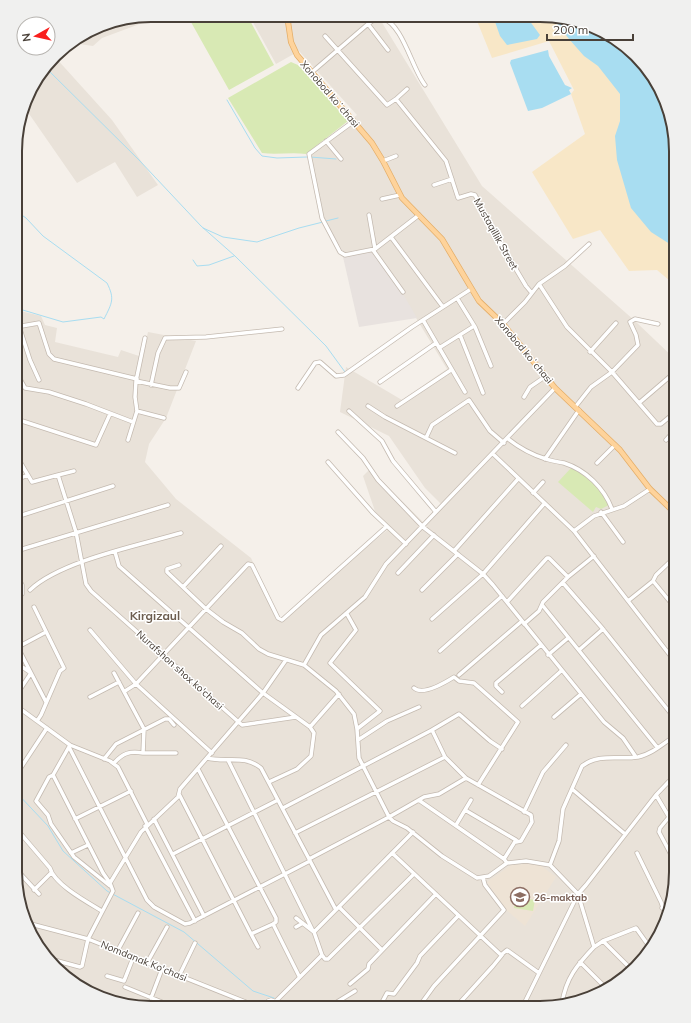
<svg xmlns="http://www.w3.org/2000/svg" width="691" height="1023" font-family="Mulish,sans-serif">
  <style>
    .residential { fill: #e9e2d9 }
    .industrial { fill: #e8e2df }
    .education { fill: #eee3d5 }
    .green { fill: #d8e9b4 }
    .sand { fill: #f8e7c7 }
    .water { fill: #a8ddf1 }
    .lines { fill: none; stroke-linecap: round; stroke-linejoin: round }
    .stream { stroke: #a8ddf1; stroke-width: 1 }
    .minor-casing { stroke: #c4bab0; stroke-width: 5 }
    .major-casing { stroke: #e4ae69; stroke-width: 6 }
    .minor { stroke: #fff; stroke-width: 3.5 }
    .major { stroke: #fed39b; stroke-width: 4.5 }
    .labels { text-anchor: middle; dominant-baseline: central; stroke-width: 3; stroke-linejoin: round; paint-order: stroke }
    .street-label { font-size: 10px; fill: #494038; stroke: #fff }
    .education-label { font-size: 10px; font-weight: bold; fill: #785e54; stroke: #fff; text-anchor: start }
    .quarter-label { font-size: 12px; font-weight: bold; fill: #6c5d4f; stroke: #fff }
    .rim { fill: none; stroke: #494038; stroke-width: 2 }
  </style>
  <rect width="100%" height="100%" fill="#f5f0ea"/>
  <path class="residential" d="M151,15h13l-62,23 -9,8 -21,-3 35,-21z
    M249,15l129,1 104,170 153,135 41,39v521l-23,67 -53,46 -60,14 -406,-1 -59,-22 -46,-53 -14,-60 1,-562 25,6 4,9 12,3 -2,14 63,15 3,-7 21,7 6,-25 48,9 -30,77 -17,26 -4,18 31,37 75,59 29,61 111,-92 -15,-13 -13,-38 7,-7 53,53 18,-18 -16,-16 -36,-52 -49,-24 6,-45 56,33 45,-31 -71,-117 -32,1 -21,-35 -13,-65 47,-38 -58,-64 -23,13z
    M55,57l57,63 46,65 -21,12 -22,-35 -38,21 -52,-75 8,-25z"/>
  <path class="industrial" d="M373,251l30,43 14,24 -58,9 -16,-70z"/>
  <path class="education" d="M525,864l15,1 16,12 -31,49 -20,-17 -18,-27 24,-17z"/>
  <path class="green" d="M187,15h60l27,50 -45,25z
    M291,62l7,3 50,56 -42,33c-15,-2 -29,1 -44,-1l-34,-55z
    M571,468c14,6 32,22 38,37l-8,4 -5,-2 -3,5 -35,-30z
    M515,897l20,3 -2,11 -19,-3z"/>
  <path class="sand" d="M475,16h83l64,27 40,48 14,60v135l-19,-16 -28,1 -29,-41 -27,9 -41,-67 53,-38 -14,-40 3,-4 -25,-49 -57,17z"/>
  <path class="water" d="M493,16h33l14,19 -3,4 -30,6 -7,-9z
    M551,16h7l64,27 40,48 14,60v97l-25,-16 -20,-24 -14,-48 -2,-24 5,-15v-27l-22,-28 -14,-10 -15,-17z
    M548,50l1,6 16,29 7,3 -3,2 2,4 -29,14 -14,3 -18,-48 1,-3z"/>
  <g class="lines">
    <path class="stream" d="M46,68l93,92 62,66 34,30 91,90 19,26
      M227,100l28,48 7,8 15,2 30,-1
      M310,157l26,2
      M326,221l12,-3
      M203,228l20,9 34,5 42,-14 24,-6
      M193,260l4,6 12,-1 25,-9
      M16,308l47,14 38,-5 3,2c8,-16 11,-20 3,-36l-64,-47 -17,-18 -10,-7
      M15,791l33,35 15,25 44,40 77,41 69,59 21,7"/>
    <defs>
      <path id="minor" d="M368,24l20,26
        M325,36l62,69 9,-6 50,62 12,37 13,-4 4,1 23,44 28,47 5,6
        M311,73l57,-49c4,-3 8,-7 14,-6 21,6 30,51 43,67
        M396,99l11,-10
        M354,121l-45,33 13,64 18,34 5,3 30,-6 44,-34
        M326,141l15,18
        M383,161l13,-5
        M434,185l18,-6
        M382,199l18,-4
        M369,215l6,34
        M391,237l52,70
        M373,250l30,42
        M539,284l28,43 45,45 45,52h4l12,-10 3,2
        M457,298l18,29 16,39
        M423,320l42,72
        M503,324l22,-22 14,-18 26,-18 24,-22
        M19,326l11,34 9,20
        M16,327l23,-4 10,31 5,5 83,20
        M460,335l23,58
        M145,338l-9,43 34,7h9l7,-16
        M439,348l35,-22
        M590,352l26,-29
        M16,372l9,16 24,4 37,12 47,18
        M380,382l56,-39
        M151,385l7,-32 7,-15 41,-1 76,-8
        M298,388l17,-25 5,-1 16,14 8,-1 68,-48 59,-38
        M524,397l6,-10 16,-11
        M639,403l35,-30
        M368,406l17,11 70,36
        M397,406l54,-36
        M576,406l15,-19 21,-15 26,-27 -2,-10 -6,-13 5,-3 23,5
        M137,411l27,7
        M349,411l33,30 11,20 43,51
        M16,419l80,26 14,-31
        M338,432l25,26 15,22 45,47 60,47 10,11 111,137 19,16 13,19
        M426,438l6,-13 37,-25 21,31 14,12
        M507,438c11,9 26,17 39,21 6,2 12,3 18,4 22,7 40,25 48,46
        M128,440l9,-29 -2,-14 1,-16
        M666,440l10,-11
        M493,454l81,77 102,132
        M16,455l16,27 26,-7 18,57 10,52 5,7 151,134 54,-8
        M545,459l34,-49
        M328,462l45,51 33,31
        M597,463l18,-18
        M58,475l16,-4
        M16,480l12,-5
        M533,493l10,-11
        M601,512l22,30
        M16,517l97,-31
        M574,531l20,-15 30,-10 26,-17
        M16,551l152,-46
        M454,551l64,-72
        M115,552l4,14 144,127 47,34 4,6 -3,23 -14,13 -28,13
        M179,565l-12,4v3l39,37 17,13 19,11 17,16 9,5 36,11 32,26 18,23 3,15 2,29 30,59 4,4 14,7 35,28 35,22 12,-2 18,-13 19,-2 24,4 28,29 16,53c-17,18 -28,31 -32,56
        M398,573l36,-38
        M653,581l23,28
        M563,583l40,46 73,91
        M183,587l38,-41
        M30,590c30,-29 110,-45 151,-57
        M422,590l36,-36
        M15,599l7,-5v-9l-7,-12
        M628,601l25,-20 3,-6 20,-19
        M507,602l40,-44h2l19,19
        M543,606l114,141
        M34,607l30,61 -4,3 -19,44 -4,6
        M347,614l9,16 -26,33 50,48 -23,18
        M432,619l51,-45 61,-70
        M524,624l15,-13 4,-9 25,-25 26,-21
        M90,630l46,54 76,69
        M15,642l31,60
        M18,647l28,-15
        M579,650l24,-21
        M440,651l62,-55
        M548,655l20,-17
        M304,665l17,-30 44,-38 21,-33 169,-176
        M114,673l30,56 -1,24h33
        M459,675l63,-54
        M414,688c9,8 32,-6 40,-11l5,4 15,2 44,39 -40,63
        M125,691l11,-7 27,-29 85,-91 4,1 26,53 4,2 104,-93
        M502,692l-6,-6v-3l45,-38
        M15,697l16,-24 -16,-11
        M90,697l29,-15
        M15,705l55,40 40,16 8,6 29,57
        M522,706l39,-35
        M554,717l27,-23
        M310,727l29,-33
        M358,740l29,-19 32,-14
        M70,745l-17,30 50,98 7,10
        M69,747l78,153 7,7 31,17 5,-1 120,-62
        M502,749l-12,-8 -31,-27 -27,16 13,27 21,21 65,37 1,7 -11,19 -5,1
        M15,752v-1
        M207,758c20,5 37,-4 54,10l75,142
        M104,759l12,-15 49,-25h4l5,6
        M228,760l85,171
        M114,763c9,-10 15,-12 29,-10
        M198,769l78,149v4l-3,2 26,52
        M18,772l29,-44
        M53,775l-4,2 -13,24 12,14 3,9 23,33 36,29
        M572,789l53,45
        M179,794l72,140 22,-10
        M656,795l13,22 -9,11 -1,4 17,32
        M420,801l84,58 3,4
        M283,808l149,-78
        M465,810l51,30 -12,19
        M524,812l19,-40 23,-27
        M75,819l56,-28
        M154,819l50,97
        M456,825l15,-25
        M145,826l50,95
        M15,827l35,41c4,16 37,34 52,43
        M295,833l150,-76
        M71,853l17,-8
        M392,853l109,102 6,-5 32,23
        M637,853l24,49 4,11
        M173,854l105,-54
        M309,859l80,-42 35,-20 15,-3 27,-16
        M550,865l9,-24 4,-32 19,-43c17,-13 37,-6 56,-9 14,-3 26,-14 38,-22
        M15,868l24,26
        M34,890l17,-17
        M339,907l43,43
        M662,908l6,-3
        M296,918l18,14 99,-100
        M27,923l61,16 170,68
        M296,927l7,-4
        M251,934l7,13
        M603,941l27,27
        M594,947l9,-6 33,-13 15,21
        M118,950l20,-37
        M322,955l3,4h3l86,-85
        M54,960l26,7 2,-1 6,-27 25,-48 -3,-8 31,-51 37,-35 2,-8 83,-96 23,-33
        M580,962l26,26
        M147,963l20,-36
        M107,976l17,5 9,-23
        M179,976l16,-33
        M350,984l18,-15 1,-5 67,-70
        M125,987l49,20
        M151,998l11,-29
        M276,1001l46,-46 -8,-23
        M265,1007l3,-6 3,-1 20,7
        M329,1007l26,-16
        M379,1008l8,-15 7,1 23,-31 3,-7 38,-40
        M418,1008l16,-22 70,-76 -19,-25 -2,-7
        M455,1008l38,-42 9,-11
        M522,1008l56,-114 8,-9 70,-90 20,-21"/>
      <path id="major" d="M287,15l4,27 6,13 75,88 11,18 19,37 40,41 37,62 24,23 52,64 65,62 30,39 26,25"/>
    </defs>
    <use href="#minor" class="minor-casing"/>
    <use href="#major" class="major-casing"/>
    <use href="#minor" class="minor"/>
    <use href="#major" class="major"/>
  </g>
  <defs>
    <symbol id="school-ring" viewBox="-11 -11 22 22"><circle r="9.5" fill="#fff" stroke="#8d6e63" stroke-width="1.5"/><path d="M0-5L7-2L0 1L-7-2ZM-4 1L0 2.5L4 1V4Q0 6-4 4Z" fill="#8d6e63"/></symbol>
  </defs>
  <g fill-rule="evenodd">
    <use href="#school-ring" x="509" y="886" width="22" height="22"/>
  </g>
  <g class="labels">
    <g class="street-label">
      <text transform="translate(330 94) rotate(49)">Xonobod koʻchasi</text>
      <text transform="translate(496 234) rotate(61)">Mustaqillik Street</text>
      <text transform="translate(524 350) rotate(50)">Xonobod koʻchasi</text>
      <text transform="translate(180 670) rotate(42)">Nurafshon shox ko'chasi</text>
      <text transform="translate(144 961) rotate(22)">Nomdanak Ko'chasi</text>
    </g>
    <g class="education-label">
      <text x="534" y="897">26-maktab</text>
    </g>
    <g class="quarter-label">
      <text x="155" y="615">Kirgizaul</text>
    </g>
  </g>
  <path d="M0 0H691V1023H0ZM151 22H540A129 129 0 0 1 669 151V872A129 129 0 0 1 540 1001H151A129 129 0 0 1 22 872V151A129 129 0 0 1 151 22Z" fill="#f0f0ef" fill-rule="evenodd"/>
  <path class="rim" d="M151 22H540A129 129 0 0 1 669 151V872A129 129 0 0 1 540 1001H151A129 129 0 0 1 22 872V151A129 129 0 0 1 151 22Z"/>
  <g transform="translate(36 36) rotate(262)"><circle r="19" fill="#ffffff" stroke="#b6b3af"/>
  <path d="M0-3L7 15L0 10L-7 15Z" fill="#f91f1d"/>
  <text y="-6" font-size="11" font-weight="bold" text-anchor="middle" fill="#494038">N</text>
  </g>
  <path d="M547 34v6h86v-6" fill="none" stroke="#494038" stroke-width="2"/>
  <text x="553" y="34" font-size="12" fill="#494038" stroke="#ffffff" stroke-width="3" paint-order="stroke">200 m</text>
</svg>
